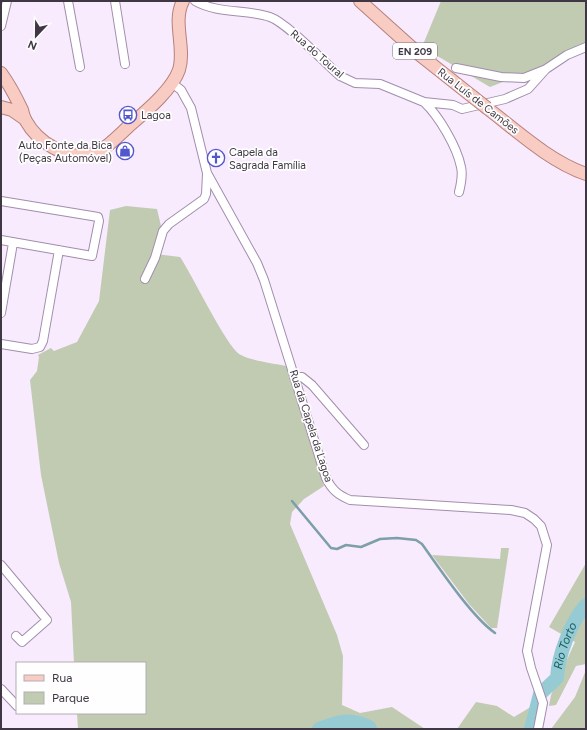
<svg xmlns="http://www.w3.org/2000/svg" width="587" height="730" font-family="Figtree,sans-serif">
  <style>
    .green { fill: #c1cbb2 }
    .lines { fill: none; stroke-linecap: round; stroke-linejoin: round }
    .stream { stroke: #7c9fa8; stroke-width: 2.5 }
    .river { stroke: #96cbd3; stroke-width: 14 }
    .street-casing { stroke: #a18eac; stroke-width: 10 }
    .primary-casing { stroke: #b5817c; stroke-width: 14 }
    .street { stroke: #fff; stroke-width: 8 }
    .primary { stroke: #f8cbc3; stroke-width: 12 }
    .primary-bridge-casing { stroke: #b5817c; stroke-width: 14; stroke-linecap: butt }
    .primary-bridge { stroke: #f8cbc3; stroke-width: 12 }
    .labels { text-anchor: middle; dominant-baseline: central; stroke-width: 3.5; stroke-linejoin: round; paint-order: stroke }
    .shield { fill: #fefefe; stroke: #78737b; stroke-width: 1 }
    .shield-label { font-size: 10px; font-weight: bold; fill: #3f3743 }
    .street-label { font-size: 11px; fill: #3f3743; stroke: #fefefe }
    .poi-label { font-size: 11px; fill: #3f3743; stroke: #fefefe; text-anchor: start }
    .water-label { font-size: 12px; font-style: italic; fill: #155e67; stroke: #fefefe }
  </style>
  <rect width="100%" height="100%" fill="#f8ebfe"/>
  <path class="green" d="M441,1h145v43l-58,30h-4l-34,13 -68,-40z
    M126,206l31,3 4,17 -5,28 24,3c12,17 48,93 61,98 11,6 32,8 45,11l38,120 -20,13 -12,13 -2,12 47,111 6,21 -1,49 18,8 32,-6 33,22h-54l-2,-3c-20,-11 -33,-5 -53,3h-238l-1,-16h68v-50h-71l-3,-61 -12,-39 -18,-88 -11,-95 7,-9 2,-14 -1,-2 13,-7 3,3 23,-9 22,-41 11,-91z
    M501,548h8l-12,80h-6l-22,-24 -37,-49 68,4z
    M586,563v101l-10,2 -20,39 -7,1 2,-11 24,-53 -26,-15z
    M586,670v59h-35l24,-32z
    M476,702l21,4 17,11 20,-12 6,3 -6,21h-77z
    M343,723l17,3v3h-30z"/>
  <g class="lines">
    <path class="stream" d="M292,501l39,47 6,1 9,-4 15,2 19,-8 17,-1 19,2 6,4c17,24 50,73 73,89"/>
    <g class="river">
      <path d="M319,729c18,-7 32,-12 50,-2l1,2"/>
      <path id="s1" d="M531,729l9,-35 17,-16c1,-22 14,-57 29,-73"/>
    </g>
    <defs>
      <path id="street" d="M68,1l12,66
        M115,1l10,63
        M195,1c23,13 51,8 75,16 17,6 54,45 70,59l15,7 25,1 44,18 29,3 9,4 43,-10 23,-10 18,-20 21,-14 19,-8
        M1,26l6,-25
        M456,68l45,9 23,1 20,-8
        M172,83l9,7 10,18 16,65 50,90 7,17 62,198c6,12 12,17 24,22l161,10 14,3 9,6 7,7 6,19 -20,106 4,17 12,35 -5,26
        M424,102c15,14 33,45 37,65 2,8 0,17 -2,25
        M1,201l97,16 1,4 -7,35 -91,-16
        M145,279l10,-21 8,-27 6,-7 35,-25 2,-5 1,-20
        M1,313l12,-70
        M1,344l31,5 8,-2 3,-6 16,-91
        M294,377h8l10,8 52,60
        M1,565l46,55 -25,22 -6,-6
        M1,689l16,17"/>
      <path id="primary" d="M360,1l60,54 53,42
        M1,73c8,11 15,24 21,37 1,4 2,8 4,11 6,11 17,21 28,27 36,19 49,2 75,-22 16,-14 43,-36 50,-56 7,-22 -7,-48 4,-69
        M1,107l11,3 13,9
        M487,108c30,23 62,53 99,66"/>
    </defs>
    <use href="#street" class="street-casing"/>
    <use href="#primary" class="primary-casing"/>
    <use href="#street" class="street"/>
    <use href="#primary" class="primary"/>
    <defs>
      <path id="primary-bridge" d="M473,97l14,11"/>
    </defs>
    <use href="#primary-bridge" class="primary-bridge-casing"/>
    <use href="#primary-bridge" class="primary-bridge"/>
  </g>
  <defs>
    <symbol id="bus-ring" viewBox="-11 -11 22 22"><circle r="9.5" fill="#fefefe" stroke="#5357cd" stroke-width="1.5"/><path d="M-5-6H5V4H4V6H2V4H-2V6H-4V4H-5ZM-3.5-4V0h7V-4ZM-3.5 1.2v1.5H-2V1.2ZM2 1.2v1.5H3.5V1.2Z" fill="#5357cd"/></symbol>
    <symbol id="shop-ring" viewBox="-11 -11 22 22"><circle r="9.5" fill="#fefefe" stroke="#5357cd" stroke-width="1.5"/><path d="M-5-2.5h2.3a2.7 3.5 0 0 1 5.4 0H5L5.5 6h-11ZM-1.5-2.5h3a1.5 2.3 0 0 0-3 0Z" fill="#5357cd"/></symbol>
    <symbol id="church-ring" viewBox="-11 -11 22 22"><circle r="9.5" fill="#fefefe" stroke="#5357cd" stroke-width="1.5"/><path d="M-1.2-6h2.4v3.5h3.3v2.4h-3.3V6h-2.4V-.1h-3.3v-2.4h3.3Z" fill="#5357cd"/></symbol>
  </defs>
  <g fill-rule="evenodd">
    <use href="#bus-ring" x="118" y="105" width="20" height="20"/>
    <use href="#shop-ring" x="115" y="141" width="20" height="20"/>
    <use href="#church-ring" x="206" y="148" width="20" height="20"/>
  </g>
  <g class="labels">
    <rect class="shield" x="393" y="43" width="44" height="16" rx="3"/>
    <g class="shield-label">
      <text x="415" y="51">EN 209</text>
    </g>
    <g class="street-label">
      <text transform="translate(317 54) rotate(41)">Rua do Toural</text>
      <text transform="translate(478 101) rotate(38)">Rua Luís de Camões</text>
      <text transform="translate(311 426) rotate(72)">Rua da Capela da Lagoa</text>
    </g>
    <g class="poi-label">
      <text x="141" y="115">Lagoa</text>
      <text x="112" y="145" text-anchor="end">Auto Fonte da Bica<tspan x="112" dy="13">(Peças Automóvel)</tspan></text>
      <text x="229" y="152">Capela da<tspan x="229" dy="13">Sagrada Família</tspan></text>
    </g>
    <g class="water-label">
      <text stroke="none"><textPath href="#s1" startOffset="93">Rio Torto</textPath></text>
    </g>
  </g>
  <rect width="587" height="730" fill="none" stroke="#3f3743" stroke-width="4"/>
  <rect x="16" y="662" width="130" height="52" fill="#fefefe" stroke="#b2aeb3"/>
  <rect x="24" y="675" width="20" height="6" fill="#f8cbc3" stroke="#b2aeb3"/>
  <text x="52" y="682" font-size="12" fill="#3f3743">Rua</text>
  <rect x="24" y="692" width="20" height="12" fill="#c1cbb2" stroke="#b2aeb3"/>
  <text x="52" y="702" font-size="12" fill="#3f3743">Parque</text>
  <g transform="translate(36 36) rotate(202)" stroke="#fefefe" stroke-width="3" paint-order="stroke">
  <path d="M0-3L7 15L0 10L-7 15Z" fill="#3f3743"/>
  <text y="-6" font-size="11" font-weight="bold" text-anchor="middle" fill="#3f3743">N</text>
  </g>
</svg>
